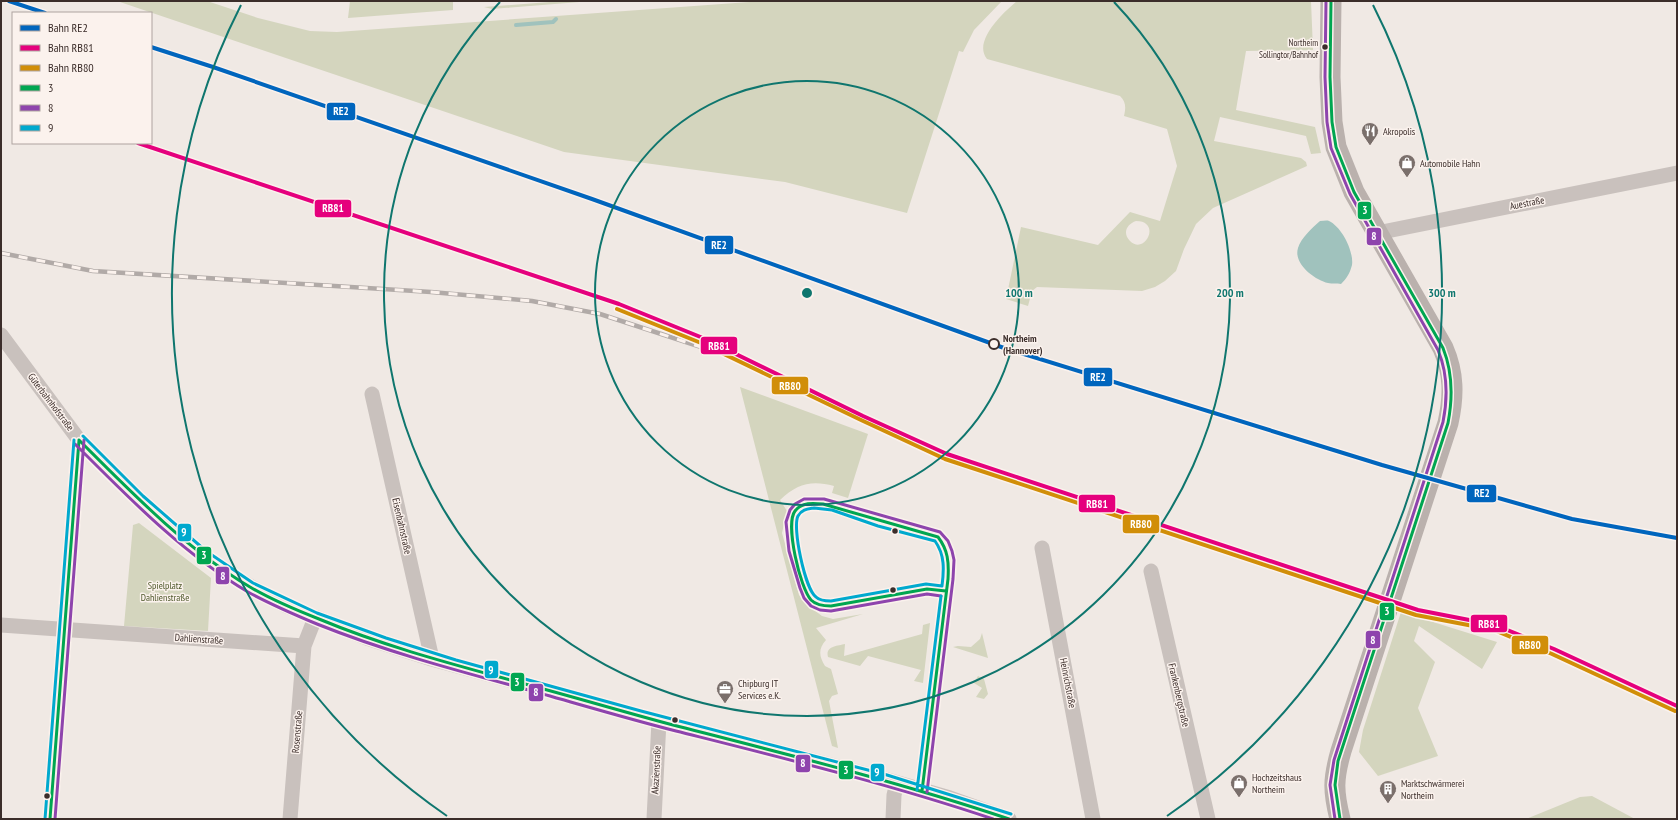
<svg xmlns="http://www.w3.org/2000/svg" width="1678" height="820" font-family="'PT Sans Narrow',sans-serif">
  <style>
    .green { fill: #d4d5be; fill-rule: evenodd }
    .water { fill: #a0c2bd }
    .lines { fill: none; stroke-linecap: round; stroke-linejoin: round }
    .stream { stroke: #a0c2bd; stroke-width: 4 }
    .street { stroke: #c9c1bd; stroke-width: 15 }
    .secondary { stroke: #bab1ad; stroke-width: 21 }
    .rail-casing { stroke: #b1aaa7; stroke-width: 4.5 }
    .rail { stroke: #fbf2ed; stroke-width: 3; stroke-dasharray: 9; stroke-linecap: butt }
    .bus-1-casing { stroke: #fbf2ed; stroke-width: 6 }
    .bus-2-casing { stroke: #fbf2ed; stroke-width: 6 }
    .bus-3-casing { stroke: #fbf2ed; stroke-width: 6 }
    .bus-1 { stroke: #00a651; stroke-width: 3 }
    .bus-2 { stroke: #8e44ad; stroke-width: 3 }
    .bus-3 { stroke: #00a9ce; stroke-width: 3 }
    .rail-1-casing { stroke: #fbf2ed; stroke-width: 7 }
    .rail-2-casing { stroke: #fbf2ed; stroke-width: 7 }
    .rail-3-casing { stroke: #fbf2ed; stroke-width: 7 }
    .rail-1 { stroke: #0065bd; stroke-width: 4 }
    .rail-2 { stroke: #e5007d; stroke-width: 4 }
    .rail-3 { stroke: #d18e08; stroke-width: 4 }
    .ring { fill: none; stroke: #0f766e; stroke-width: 2 }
    .bus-dot { fill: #3b2d2a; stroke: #fbf2ed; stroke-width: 1.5 }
    .stop-dot { fill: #fbf2ed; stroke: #3b2d2a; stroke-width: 2 }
    .labels { text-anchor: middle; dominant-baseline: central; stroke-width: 3; stroke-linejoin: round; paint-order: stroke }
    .bus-label { font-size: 9px; fill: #3b2d2a; stroke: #fbf2ed; text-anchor: end }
    .poi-label { font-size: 10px; fill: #3b2d2a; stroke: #fbf2ed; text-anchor: start }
    .street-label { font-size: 10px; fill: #3b2d2a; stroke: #fbf2ed }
    .stop-label { font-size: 10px; font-weight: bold; fill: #3b2d2a; stroke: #fbf2ed; text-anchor: start }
    .park-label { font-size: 10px; fill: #505a2d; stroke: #fbf2ed }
    .centre { fill: #0f766e; stroke: #fbf2ed; stroke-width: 2 }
    .ring-label { font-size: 12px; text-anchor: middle; font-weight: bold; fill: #0f766e; stroke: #fbf2ed; stroke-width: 3; stroke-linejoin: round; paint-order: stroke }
    .line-badge { stroke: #fbf2ed; stroke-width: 1.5 }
    .badge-label { font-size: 11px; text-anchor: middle; font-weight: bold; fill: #fff }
  </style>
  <rect width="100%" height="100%" fill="#f0e9e4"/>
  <path class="green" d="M117,1h90l51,17 52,13 27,1 426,-31h239l-28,29 -11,22 -4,-1 -52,162 -122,-31 -221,-30z
    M350,1h103v9l-105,8z
    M562,1h30l-100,8 -8,-2z
    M1017,1h294l2,49 -67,1 -10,59 79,17 6,26 -10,1 -5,-18 -86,-19 -6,24 87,17 5,4 1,4 -94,42 -17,16 -12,25 -8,22 -11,10 -10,6 -13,4 -105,-4 -5,4 -4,15 -22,-7 15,-72 77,18 32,-33 30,9 17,-55 -10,-37 -43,-13c2,-9 2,-14 -4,-20l-133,-37c-15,-18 18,-48 30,-58zM1136,221c26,0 9,35 -6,20 -8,-8 -3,-17 6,-20z
    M740,387l128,47 -20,64 -16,-5 2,-7c-23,-6 -37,-2 -54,14l7,11 -5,22 17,62 7,9 16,12 11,3 30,-5 -47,14 10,12c-8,9 -7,16 -1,26l6,3 7,25 -6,2 -3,5 9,47 -6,-2z
    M139,523l72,55 -3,53 -84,-5 9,-101z
    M1401,612l96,30 -15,27 -63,-43 -5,15 21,21 -17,46 20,48 -60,20 -19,-24 4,-22z
    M930,623l-7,60 -9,-2 7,-11 -53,-14 -8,10 -32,-9c-3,-11 9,-11 17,-13l-1,12 78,-22 1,-9z
    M982,633l6,25 -35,-11 5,-1 13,1 9,-8z
    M978,676l6,3 4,15 -4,5 -8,-2 6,-9 -8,-5z
    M1592,796l43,23h-109l54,-22z"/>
  <path class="water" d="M1320,221c3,0 7,-1 9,0 13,6 25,31 23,44 -2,8 -5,13 -11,19 -4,-1 -9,0 -13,-1 -13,-3 -35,-19 -30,-35 3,-10 14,-20 22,-27z"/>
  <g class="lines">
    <path class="stream" d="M516,25l37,-3 3,-3"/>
    <path class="street" d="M1377,233l300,-60
      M1,335l78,105 70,70 72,59 32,19 34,18 80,32 65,21 227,62 218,56 73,21 59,21
      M372,394l60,265
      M1042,548l51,271
      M1151,571l57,248
      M1,625l303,21 11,-28
      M50,819l29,-379
      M290,819l14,-173
      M654,819l5,-98
      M893,819l1,-24 3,-12"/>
    <path class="secondary" d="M1331,1l-1,76 2,45 4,25 18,45 89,156c11,25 11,48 5,75l-107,328c-8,28 -8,40 -1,68"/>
    <defs>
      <path id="rail" d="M1,253l92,18 338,21 101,9 68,13 165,54"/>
    </defs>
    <use href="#rail" class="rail-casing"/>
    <use href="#rail" class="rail"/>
    <defs>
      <path id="bus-1" d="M1331,1l-1,76 2,45 4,25 18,45 89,156c10,25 10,49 5,75l-110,338 -3,24 5,34
        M79,440c53,53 106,108 171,147 22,13 46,23 69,32 67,28 137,46 206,65 49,13 99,28 148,41 113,29 226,57 336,94
        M922,791l26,-212c1,-17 0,-29 -10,-42l-115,-33c-10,-1 -21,-2 -28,7 -10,13 5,77 16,89 5,5 13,6 20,6l96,-17 19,2
        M50,819l29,-379"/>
      <path id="bus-2" d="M1326,1l-1,76 2,45 4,26 19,46 88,156c10,24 10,47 5,72l-109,338 -4,25 5,34
        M75,444c53,53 107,109 173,148 22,12 45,22 69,32 67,27 138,46 208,65 50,14 100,29 151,42 107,27 213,53 317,88
        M927,792l26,-213 1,-19 -2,-9 -4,-10 -8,-9 -116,-33h-20l-9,5 -5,6 -4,12 3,29 11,37 4,10 7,8 9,4 11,1 96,-17 14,2
        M55,819l29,-379"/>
      <path id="bus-3" d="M83,436l60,60 63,55 47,32 64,30 69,25 70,22 185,51 246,64 124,39
        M814,508l18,2 46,16 57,15c10,14 9,29 7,45l-16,-2 -95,17c-5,0 -11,0 -15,-4 -11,-8 -24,-70 -18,-81 4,-7 10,-7 16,-8z
        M917,790l24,-194
        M45,819l29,-379"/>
    </defs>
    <use href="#bus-1" class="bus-1-casing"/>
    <use href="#bus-2" class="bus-2-casing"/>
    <use href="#bus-3" class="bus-3-casing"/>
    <use href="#bus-1" class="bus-1"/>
    <use href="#bus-2" class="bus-2"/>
    <use href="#bus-3" class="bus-3"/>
    <defs>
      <path id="rail-1" d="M9,1l36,12
        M151,47l62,20 379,132 412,149 378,117 190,54 105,19"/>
      <path id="rail-2" d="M138,143l481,161 84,34 160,78 84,38 471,156 77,15 59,24 123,57"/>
      <path id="rail-3" d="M617,309l84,34 160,77 84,39 471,156 78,15 58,24 123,57"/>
    </defs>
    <use href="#rail-1" class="rail-1-casing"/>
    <use href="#rail-2" class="rail-2-casing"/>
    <use href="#rail-3" class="rail-3-casing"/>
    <use href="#rail-1" class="rail-1"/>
    <use href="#rail-2" class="rail-2"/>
    <use href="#rail-3" class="rail-3"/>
  </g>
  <g class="ring">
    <circle cx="807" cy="293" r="212"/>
    <path d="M1114 2A423 423 0 1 1 500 2"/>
    <path d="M447 816A635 635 0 0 1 241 5M1373 5A635 635 0 0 1 1167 816"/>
  </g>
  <defs>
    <symbol id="restaurant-pin" viewBox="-11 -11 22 30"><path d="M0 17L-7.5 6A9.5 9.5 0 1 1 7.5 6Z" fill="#7a6f6b" stroke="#fbf2ed"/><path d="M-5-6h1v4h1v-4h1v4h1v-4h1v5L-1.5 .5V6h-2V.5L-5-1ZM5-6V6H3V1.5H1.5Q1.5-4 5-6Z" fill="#fff"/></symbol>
    <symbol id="shop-pin" viewBox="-11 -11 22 30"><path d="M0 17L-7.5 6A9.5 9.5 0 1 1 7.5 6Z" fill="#7a6f6b" stroke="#fbf2ed"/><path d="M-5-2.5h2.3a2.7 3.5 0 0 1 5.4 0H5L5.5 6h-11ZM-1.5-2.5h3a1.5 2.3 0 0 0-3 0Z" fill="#fff"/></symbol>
    <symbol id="office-pin" viewBox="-11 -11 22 30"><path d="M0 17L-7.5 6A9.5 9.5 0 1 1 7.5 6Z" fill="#7a6f6b" stroke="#fbf2ed"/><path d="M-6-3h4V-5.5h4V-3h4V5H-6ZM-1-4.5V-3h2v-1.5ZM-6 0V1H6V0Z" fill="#fff"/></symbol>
    <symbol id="building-pin" viewBox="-11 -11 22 30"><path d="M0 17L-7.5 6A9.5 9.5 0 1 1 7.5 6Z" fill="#7a6f6b" stroke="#fbf2ed"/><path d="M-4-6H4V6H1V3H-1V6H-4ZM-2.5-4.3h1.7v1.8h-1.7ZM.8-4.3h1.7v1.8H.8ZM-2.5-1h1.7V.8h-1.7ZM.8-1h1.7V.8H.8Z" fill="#fff"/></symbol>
  </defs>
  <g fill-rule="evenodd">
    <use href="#restaurant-pin" x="1360" y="121" width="20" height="27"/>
    <use href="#shop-pin" x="1397" y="153" width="20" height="27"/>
    <use href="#office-pin" x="715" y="679" width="20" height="27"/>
    <use href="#shop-pin" x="1229" y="773" width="20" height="27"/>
    <use href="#building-pin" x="1378" y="779" width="20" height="27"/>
  </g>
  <g class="bus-dot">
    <circle cx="1325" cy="47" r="3.5"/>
    <circle cx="895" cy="531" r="3.5"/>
    <circle cx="893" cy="590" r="3.5"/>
    <circle cx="675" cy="720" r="3.5"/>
    <circle cx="47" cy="796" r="3.5"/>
  </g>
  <circle class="stop-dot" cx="994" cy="344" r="5"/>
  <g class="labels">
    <g class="bus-label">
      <text x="1318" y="42">Northeim<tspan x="1318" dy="12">Sollingtor/Bahnhof</tspan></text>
    </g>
    <g class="poi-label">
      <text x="1383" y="131">Akropolis</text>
      <text x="1420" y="163">Automobile Hahn</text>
      <text x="738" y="683">Chipburg IT<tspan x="738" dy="12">Services e.K.</tspan></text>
      <text x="1252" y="777">Hochzeitshaus<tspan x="1252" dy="12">Northeim</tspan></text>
      <text x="1401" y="783">Marktschwärmerei<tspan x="1401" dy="12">Northeim</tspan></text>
    </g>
    <g class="street-label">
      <text transform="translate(1527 203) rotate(-11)">Auestraße</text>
      <text transform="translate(51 402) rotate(53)">Güterbahnhofstraße</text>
      <text transform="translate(402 526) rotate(77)">Eisenbahnstraße</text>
      <text transform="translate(199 639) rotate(4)">Dahlienstraße</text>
      <text transform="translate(1068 683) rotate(79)">Heinrichstraße</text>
      <text transform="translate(1179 695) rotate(77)">Frankenbergstraße</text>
      <text transform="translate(297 732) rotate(-85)">Rosenstraße</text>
      <text transform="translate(656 770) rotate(-87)">Akazienstraße</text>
    </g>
    <g class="stop-label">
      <text x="1003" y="338">Northeim<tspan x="1003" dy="12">(Hannover)</tspan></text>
    </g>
    <g class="park-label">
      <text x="165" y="585">Spielplatz<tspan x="165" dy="12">Dahlienstraße</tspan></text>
    </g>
  </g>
  <circle cx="807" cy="293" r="6" class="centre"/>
  <g class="ring-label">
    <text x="1019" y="297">100 m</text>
    <text x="1230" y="297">200 m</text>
    <text x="1442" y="297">300 m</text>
  </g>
  <g class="line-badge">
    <rect x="326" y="102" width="30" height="19" rx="4" fill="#0065bd"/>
    <rect x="314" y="199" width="38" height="19" rx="4" fill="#e5007d"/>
    <rect x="1357" y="201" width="15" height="19" rx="4" fill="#00a651"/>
    <rect x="1366" y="227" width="16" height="19" rx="4" fill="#8e44ad"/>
    <rect x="704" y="235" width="30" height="20" rx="4" fill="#0065bd"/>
    <rect x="700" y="336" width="38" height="19" rx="4" fill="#e5007d"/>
    <rect x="1083" y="367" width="30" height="20" rx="4" fill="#0065bd"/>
    <rect x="771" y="376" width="38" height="19" rx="4" fill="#d18e08"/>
    <rect x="1466" y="484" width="31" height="19" rx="4" fill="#0065bd"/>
    <rect x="1078" y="494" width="38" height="19" rx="4" fill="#e5007d"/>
    <rect x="1122" y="514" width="38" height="20" rx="4" fill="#d18e08"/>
    <rect x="177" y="523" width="15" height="19" rx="4" fill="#00a9ce"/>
    <rect x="196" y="546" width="16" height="19" rx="4" fill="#00a651"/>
    <rect x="215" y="566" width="15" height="19" rx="4" fill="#8e44ad"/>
    <rect x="1379" y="602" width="16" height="19" rx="4" fill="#00a651"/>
    <rect x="1470" y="614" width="38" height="19" rx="4" fill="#e5007d"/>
    <rect x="1365" y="630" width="16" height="19" rx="4" fill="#8e44ad"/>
    <rect x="1511" y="635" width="38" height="20" rx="4" fill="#d18e08"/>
    <rect x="484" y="660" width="15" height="19" rx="4" fill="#00a9ce"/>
    <rect x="510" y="672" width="15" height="20" rx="4" fill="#00a651"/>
    <rect x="528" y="683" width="16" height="19" rx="4" fill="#8e44ad"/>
    <rect x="795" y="754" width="16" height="19" rx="4" fill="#8e44ad"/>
    <rect x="838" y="760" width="16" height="20" rx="4" fill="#00a651"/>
    <rect x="870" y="763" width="15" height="19" rx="4" fill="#00a9ce"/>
  </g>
  <g class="badge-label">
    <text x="341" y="115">RE2</text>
    <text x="333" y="212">RB81</text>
    <text x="1365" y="214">3</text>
    <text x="1374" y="240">8</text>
    <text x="719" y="249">RE2</text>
    <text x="719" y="350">RB81</text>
    <text x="1098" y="381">RE2</text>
    <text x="790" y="390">RB80</text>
    <text x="1482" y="497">RE2</text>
    <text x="1097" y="508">RB81</text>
    <text x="1141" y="528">RB80</text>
    <text x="184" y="536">9</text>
    <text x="204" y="559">3</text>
    <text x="223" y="580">8</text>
    <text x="1387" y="615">3</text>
    <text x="1489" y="628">RB81</text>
    <text x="1373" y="644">8</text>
    <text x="1530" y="649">RB80</text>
    <text x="491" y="674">9</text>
    <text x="517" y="686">3</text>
    <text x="536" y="696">8</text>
    <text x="803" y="767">8</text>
    <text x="846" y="774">3</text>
    <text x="877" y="776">9</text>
  </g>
  <rect width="1678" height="820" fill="none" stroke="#3b2d2a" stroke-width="4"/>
  <rect x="12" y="12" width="140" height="132" fill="#fbf2ed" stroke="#aea39f"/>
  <rect x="20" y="25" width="20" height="6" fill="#0065bd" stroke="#aea39f"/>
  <text x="48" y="32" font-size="12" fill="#3b2d2a">Bahn RE2</text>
  <rect x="20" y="45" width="20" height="6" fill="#e5007d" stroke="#aea39f"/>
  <text x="48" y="52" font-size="12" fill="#3b2d2a">Bahn RB81</text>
  <rect x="20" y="65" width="20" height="6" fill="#d18e08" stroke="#aea39f"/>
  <text x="48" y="72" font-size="12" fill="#3b2d2a">Bahn RB80</text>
  <rect x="20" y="85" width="20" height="6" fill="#00a651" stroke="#aea39f"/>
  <text x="48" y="92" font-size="12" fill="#3b2d2a">3</text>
  <rect x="20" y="105" width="20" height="6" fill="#8e44ad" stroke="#aea39f"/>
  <text x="48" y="112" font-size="12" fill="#3b2d2a">8</text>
  <rect x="20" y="125" width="20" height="6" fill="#00a9ce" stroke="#aea39f"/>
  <text x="48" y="132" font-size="12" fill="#3b2d2a">9</text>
</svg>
